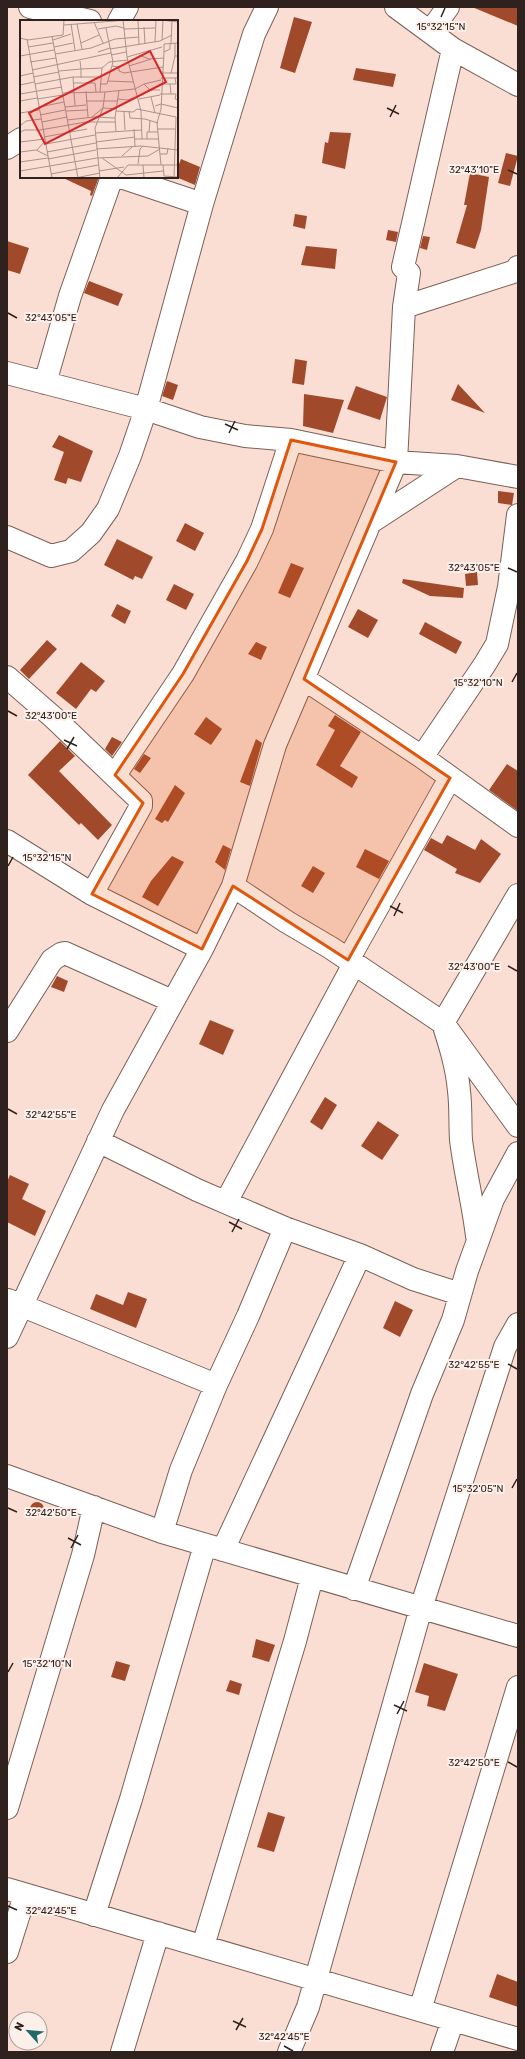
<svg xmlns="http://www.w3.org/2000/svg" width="525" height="2059" font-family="Rubik,sans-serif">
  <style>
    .building { fill: #a14a2b }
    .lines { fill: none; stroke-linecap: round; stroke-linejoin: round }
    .minor-casing { stroke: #7d5f55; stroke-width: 24 }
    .minor { stroke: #fff; stroke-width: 22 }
    .marked { fill: #df560d; fill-opacity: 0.2; stroke: #df560d; stroke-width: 3; stroke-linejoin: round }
    .ticks { fill: none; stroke: #2f221e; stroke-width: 1.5 }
    .inset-road { fill: none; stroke: #a9938b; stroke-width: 1 }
    .view { fill: #d62828; fill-opacity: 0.15; stroke: #d62828; stroke-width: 2 }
    .inset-edge { fill: none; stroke: #2f221e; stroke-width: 2 }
    .ticks-label { font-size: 10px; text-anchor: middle; fill: #2f221e; stroke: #fdefea; stroke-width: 4; stroke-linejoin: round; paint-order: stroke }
  </style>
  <rect width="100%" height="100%" fill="#faded4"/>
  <path class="building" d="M472,7h46v19z
    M294,17l18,5 -17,51 -15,-5z
    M356,68l40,6 -3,13 -40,-7z
    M330,132l21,1 -6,36 -23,-6 3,-21 3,1z
    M506,153l12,3 -8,30 -12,-3z
    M181,159l19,8 -5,18 -19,-8 1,-8z
    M470,173l19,4 -8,53 -6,19 -19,-6 11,-38h-3z
    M61,177h38l-7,19 -2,-1 1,-4z
    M295,214l12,2 -2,13 -12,-3z
    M388,230l10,2 -2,10 -10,-2z
    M423,236l7,1 -3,13 -7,-2z
    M7,241l22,7 -9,26 -13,-4z
    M306,246l31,3 -2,20 -34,-4z
    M89,281l34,13 -5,12 -34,-13z
    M295,359l12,2 -3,24 -12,-2z
    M167,381l11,4 -5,15 -11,-4z
    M458,384l27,29 -34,-13z
    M356,386l31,11 -7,23 -33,-11z
    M304,394l40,6 -11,33 -30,-7z
    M59,435l34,16 -12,31 -13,-4 -2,6 -12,-4 10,-28 -12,-5z
    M498,491l16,2 -2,12 -14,-2z
    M185,523l19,10 -9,18 -19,-10z
    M117,539l36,18 -11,22 -7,-3 -2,4 -29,-15z
    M291,563l13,5 -14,30 -12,-5z
    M477,572l1,13 -12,1 -1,-12z
    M403,579l61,9 -1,10 -33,-2 -28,-13z
    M174,584l20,10 -8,16 -20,-10z
    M117,604l14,7 -6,13 -14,-8z
    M358,609l20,11 -10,18 -20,-11z
    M425,622l37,20 -6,12 -37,-20z
    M47,640l10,9 -28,30 -9,-9z
    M256,642l11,5 -6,13 -13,-6z
    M81,662l24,19 -9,11 -5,-3 -15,20 -20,-16z
    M335,715l26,17 -21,34 18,11 -6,11 -36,-23 19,-35 -7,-4z
    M206,717l16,12 -11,16 -17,-11z
    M112,737l10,5 -10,14 -7,-7z
    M256,739l6,4 -12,43 -10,-4z
    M60,741l15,15 -16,15 53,54 -14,15 -17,-17 -2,2 -51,-50z
    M144,754l7,4 -11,15 -6,-4z
    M507,764l11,7v40l-29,-21z
    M175,785l10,8 -17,29 -3,-2 -3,3 -7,-4z
    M447,835l28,15 6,-11 20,15 -21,29 -25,-10 2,-4 -33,-19 7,-12 11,6z
    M223,845l8,4 -6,21 -10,-8z
    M365,849l24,12 -10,18 -23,-12z
    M172,856l12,6 -26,44 -16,-9 9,-16z
    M313,866l12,7 -12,20 -12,-7z
    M57,976l11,5 -4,11 -13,-5z
    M210,1020l24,10 -11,25 -24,-11z
    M325,1097l12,8 -15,25 -12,-8z
    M378,1121l21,14 -17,25 -21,-14z
    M10,1175l19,9 -7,15 24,12 -11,25 -28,-14v-40z
    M128,1292l19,7 -11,29 -46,-19 6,-15 27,11z
    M395,1301l18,9 -13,27 -17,-9z
    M30 1509a7 7 0 1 1 14 0a7 7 0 1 1-14 0Z
    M256,1639l19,6 -6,17 -17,-5z
    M116,1661l14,4 -5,16 -14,-4z
    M424,1663l34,11 -13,37 -18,-5 2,-10 -14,-4z
    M230,1680l12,4 -3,11 -13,-4z
    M268,1812l17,5 -11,35 -17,-5z
    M497,1974l21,8v25l-29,-10z"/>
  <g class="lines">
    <defs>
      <path id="minor" d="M30,7l60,14
        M396,7l57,42 65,36
        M119,21l8,-14
        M430,32l18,-25
        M7,148l14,-9
        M121,177l81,27
        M404,307l5,-34 -6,-6 50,-218
        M7,373l139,36 54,18 45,9 46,4 105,22 61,4 61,11
        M45,383l25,-87 42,-119
        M371,522l86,-56
        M7,537l44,19 20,-5 20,-18 17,-24 22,-53 16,-47 56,-205 43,-141 9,-29 13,-27
        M7,677l47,41 87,83v5l-49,88
        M304,679l118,78 96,69
        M422,757l63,-93 12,-20 12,-57 9,-72
        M115,775l68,-101 64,-113 15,-32 29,-89
        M7,841l85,53 110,55
        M233,886l54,36 44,26 112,75 75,103
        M348,960l102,-182
        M7,1031l45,-71 9,-6 4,-1 107,48
        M98,1141l99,49 88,38 75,27 53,24 47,15
        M226,1202l128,-238
        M477,1236c-4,-33 -12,-64 -16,-96 -1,-16 0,-33 -2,-49 -2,-24 -9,-46 -16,-68l75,-128
        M8,1300l208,85
        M7,1337l106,-227 89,-161 31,-63 42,-141 121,-283 8,-155 112,-36 2,-4
        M7,1476l155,56 356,104
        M162,1532l19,-62 35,-85 32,-69 37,-88
        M223,1550l137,-295
        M354,1589l68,-195 31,-74 14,-49 26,-72 25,-46
        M7,1808l76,-253 11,-48
        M7,1889l511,150
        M94,1915l37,-116 74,-254
        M203,1946l92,-305 17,-64
        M7,1952l18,-57
        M420,2010l98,-323
        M122,2052l36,-119
        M289,2052l19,-45 113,-399 84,-261 13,-23
        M442,2052l11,-32"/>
    </defs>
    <use href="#minor" class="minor-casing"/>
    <use href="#minor" class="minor"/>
  </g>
  <path class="marked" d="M291,440l105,22 -92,217 146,99 -102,182 -115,-74 -31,63 -110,-55 51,-91 -28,-28 68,-101 64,-113 15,-32z"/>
  <path class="ticks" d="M441,17l4,-9M387,108l12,6M390,117l6,-12M508,170l9,4M8,313l9,5M225,424l13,6M229,433l6,-12M508,568l9,4M512,682l5,-9M8,711l9,5M64,740l13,6M67,749l7,-12M8,866l5,-9M390,906l13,7M394,916l6,-13M508,966l9,5M8,1109l9,5M229,1222l13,7M232,1232l7,-13M508,1364l9,5M512,1488l5,-9M8,1508l9,4M68,1538l13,7M71,1548l7,-13M8,1672l5,-9M394,1705l13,6M397,1714l7,-13M508,1762l9,5M8,1906l9,4M233,2021l13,6M236,2030l7,-12M284,2046l9,5"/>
  <g transform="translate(20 20)">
    <rect width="158" height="158" fill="#faded4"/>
    <path class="inset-road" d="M103,0l4,37 14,54 1,28M118,0l1,25M140,0l18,2M74,2l9,21M51,4l4,26M57,4l5,25M44,5l63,-5M124,7l1,17M78,9l18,-3 8,2M104,9l31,-1M32,16l26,142M0,18l8,2 35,-5 1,-15M7,19l25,139M33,20l18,-6M142,20l1,-20M135,22l1,-22M61,23l18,-8M151,23l1,-23M155,23v13M8,27l25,-4M34,27l19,-4M90,29l50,-8 12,-6M78,32l12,-4M144,32v-8l14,-1M35,34l36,-6 24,-9 24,-2M91,35l15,-3M119,35l10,4 15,-1M0,36l34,-6M107,37l35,-10M10,42l26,-4M92,46l7,1v4l5,2 39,-6M109,46l22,-7M12,50l79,-17M39,51l22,-2 -1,-8M142,53h16M151,53l4,-17h3M0,56l13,-3M13,57l26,-5M53,57l2,29M61,58v-9l21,-1M141,58h17M88,61l25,1M53,63h22l1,9M15,64l38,-7h28M80,64h7l6,-22 -7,-34M124,64l17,-4M141,64h9l1,10M150,64h6l-1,-6M0,65l14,-3M66,71l2,26M80,72l2,-24 7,-6 19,-2M43,73l42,-1 30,-3 9,-5 6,6h10M0,74l42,-7M140,74h16l-1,5 3,1M131,77l4,16M17,79l26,-4M98,79l9,1 11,-3M119,79l21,-4M0,81l17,-3M66,81h18M84,81h14M135,86l6,-2 17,4M19,87l25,-5M45,87l21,-2M46,91l21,-1M96,91l17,1 4,-3 39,8 -2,61M109,91l1,7 15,1 13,4M104,92l1,18M0,93l19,-3M20,95l25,-5M72,97l11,-9 14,1M47,100l27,-3 21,1M22,102l25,-5M0,106l6,-5 15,-2M114,109l1,17M138,109h17M96,111l-1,-13 4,-28M129,112l1,-12M0,113l4,-3h16l46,-8h29M75,113l47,-3M24,117l43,-8M115,119h24M127,119v-7h11M0,122l25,-3M76,122l39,-5M26,124l49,-9M76,129l45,-3 37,4M17,130l8,-9M0,132l16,-2 12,6M27,132l49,-9M140,134h7l1,-6M102,136l10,-9M82,138l24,17 37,-4M28,139l48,-9M0,142l28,-4M118,144l2,-15 3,-3M141,145l-4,-42 4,-14 3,-57 6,-3v-6M143,145l1,11 14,1M0,151l77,-13 51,-2 12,-7M79,151l25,-4M31,154l47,-9M55,158l25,-5M80,158l-5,-50 8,-20 2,-16M97,158l11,-13h15M124,158l-1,-13h35"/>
    <path class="view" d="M130,31l16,31 -121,62 -16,-31z"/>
    <rect width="158" height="158" class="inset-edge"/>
  </g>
  <g class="ticks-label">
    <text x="441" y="30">15°32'15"N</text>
    <text x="474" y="173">32°43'10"E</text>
    <text x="51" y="321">32°43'05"E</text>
    <text x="474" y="571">32°43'05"E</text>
    <text x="478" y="686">15°32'10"N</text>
    <text x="51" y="719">32°43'00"E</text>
    <text x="47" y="861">15°32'15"N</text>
    <text x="474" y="970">32°43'00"E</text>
    <text x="51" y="1118">32°42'55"E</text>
    <text x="474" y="1368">32°42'55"E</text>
    <text x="478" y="1492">15°32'05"N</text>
    <text x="51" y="1516">32°42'50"E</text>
    <text x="47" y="1667">15°32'10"N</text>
    <text x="474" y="1766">32°42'50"E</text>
    <text x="51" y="1914">32°42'45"E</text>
    <text x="284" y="2040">32°42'45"E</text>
  </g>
  <rect width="525" height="2059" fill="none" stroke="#2f221e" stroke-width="16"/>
  <g transform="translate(28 2031) rotate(297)"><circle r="19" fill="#fdefea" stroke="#ab9d98"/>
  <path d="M0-3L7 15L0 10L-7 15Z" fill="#206b67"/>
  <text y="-6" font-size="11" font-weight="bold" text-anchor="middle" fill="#2f221e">N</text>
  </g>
</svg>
